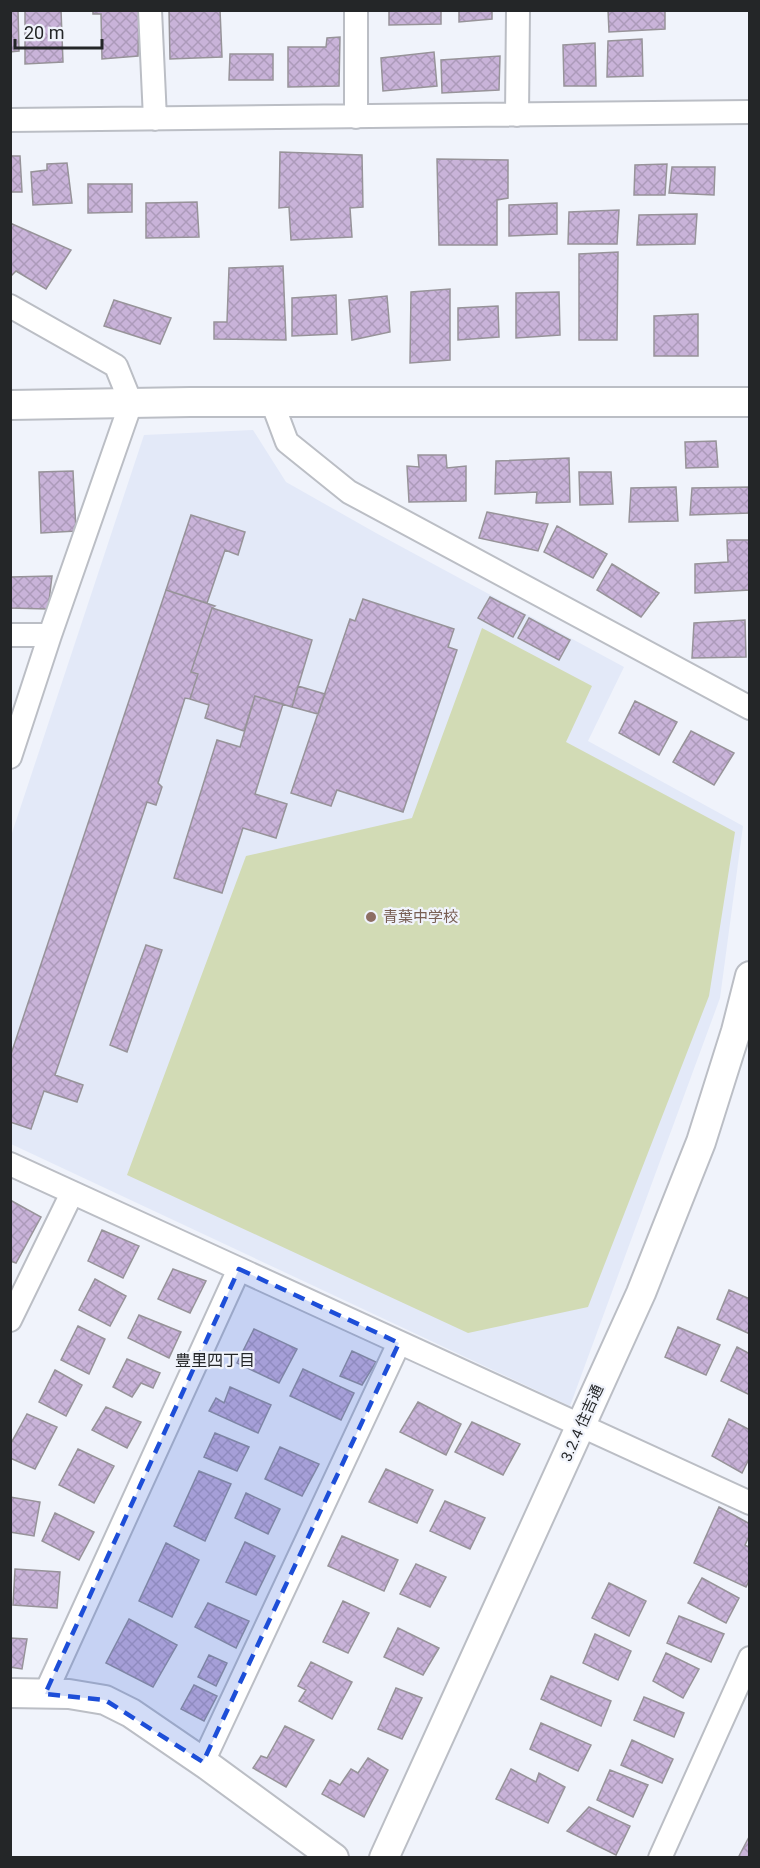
<svg xmlns="http://www.w3.org/2000/svg" width="760" height="1868" font-family="Roboto,'Noto Sans JP',sans-serif">
  <style>
    .built { fill: #e3e9f8 }
    .grass { fill: #d2dbb5 }
    .building { fill: url(#building-cross-hatch); stroke: #979399; stroke-width: 1.5 }
    .lines { fill: none; stroke-linecap: round; stroke-linejoin: round }
    .minor-casing { stroke: #bbbec5; stroke-width: 26 }
    .tertiary-casing { stroke: #bbbec5; stroke-width: 32 }
    .minor { stroke: #fff; stroke-width: 22 }
    .tertiary { stroke: #fff; stroke-width: 28 }
    .marked { fill: #1d4ed8; fill-opacity: 0.2; stroke: #1d4ed8; stroke-width: 4.5; stroke-dasharray: 12 8; stroke-linejoin: round }
    .education-dot { fill: #8d6e63; stroke: #f0f3fb; stroke-width: 2 }
    .labels { text-anchor: middle; dominant-baseline: central; stroke-width: 4.5; stroke-linejoin: round; paint-order: stroke }
    .education-label { font-size: 15px; fill: #785e54; stroke: #f0f3fb; text-anchor: start }
    .street-label { font-size: 15px; fill: #242628; stroke: #f0f3fb }
    .neighbourhood-label { font-size: 16px; fill: #242628; stroke: #f0f3fb }
  </style>
  <defs>
    <pattern id="building-cross-hatch" width="8" height="8" patternUnits="userSpaceOnUse" patternTransform="scale(1.5)"><rect width="8" height="8" fill="#c9b3d9"/><path d="M0 0l8 8M0 8l8-8" fill="none" stroke="#ac9aba"/></pattern>
  </defs>
  <rect width="100%" height="100%" fill="#f0f3fb"/>
  <path class="built" d="M253,430l33,52 90,51 248,134 -36,74 155,85 -23,172 -150,408 -559,-262v-308l133,-401z"/>
  <path class="grass" d="M482,628l110,58 -26,56 169,90 -26,164 -121,311 -120,26 -341,-158 119,-319 166,-38z"/>
  <path class="building" d="M10,10h8l1,41 -9,1z
    M25,10h36l2,52 -38,2z
    M93,10h46l-1,46 -36,3 -1,-45h-8z
    M169,10h51l2,47 -52,2z
    M389,10h52v14l-52,1z
    M459,10h33v9l-33,3z
    M608,10h57v19l-56,3z
    M340,37l-1,49 -51,1v-40h38l1,-9z
    M642,39l1,37 -36,1 1,-36z
    M595,43l1,43h-32l-1,-41z
    M434,52l3,34 -54,5 -2,-33z
    M230,54h43v26h-44z
    M500,56l-1,34 -57,3 -1,-33z
    M280,152l82,3 1,52 -13,1 2,29 -61,3 -2,-33 -10,1z
    M10,156h10l2,36h-12z
    M437,159l71,1v38l-11,2v45h-58z
    M67,163l5,40 -39,2 -2,-33 16,-2v-6z
    M667,164l-2,31h-31l1,-30z
    M672,167h43l-1,28 -45,-2z
    M88,184h44v28l-44,1z
    M197,202l2,35 -53,1v-35z
    M557,203v31l-48,2v-31z
    M619,210l-2,34h-49l1,-32z
    M697,214l-2,30 -58,1 2,-30z
    M10,223l61,27 -25,39 -30,-18 -6,6z
    M618,252l-1,88h-38v-86z
    M283,266l3,74 -72,-1v-17h13l2,-54z
    M450,289v71l-40,3 1,-71z
    M559,292l1,43 -44,3v-45z
    M336,295l1,39 -45,2v-38z
    M387,296l3,36 -38,8 -3,-40z
    M114,300l57,18 -11,26 -56,-18z
    M498,306l1,31 -41,3v-32z
    M698,314v42h-44v-40z
    M716,441l2,26 -32,1 -1,-26z
    M418,455h28l1,13 19,-2v35l-57,1 -2,-36 12,1z
    M569,458l1,44 -34,1 1,-11 -42,2 1,-33z
    M73,471l3,60 -35,2 -2,-61z
    M579,472h32l2,32 -33,1z
    M676,487l2,34 -49,1 2,-34z
    M750,487v26l-60,2 2,-27z
    M487,512l61,12 -10,27 -59,-13z
    M191,515l54,17 -7,23 -13,-5 -18,53 -41,-13z
    M557,526l50,28 -14,24 -49,-26z
    M727,540h23v50l-55,3v-29l33,-2z
    M612,564l47,29 -18,24 -44,-27z
    M52,576l-4,33 -38,-1 1,-31z
    M166,590l49,16 -3,2 -21,64 7,2 -8,25 -5,-1 -27,85 4,4 -6,18 -9,-3 -92,273 28,10 -6,17 -33,-11 -13,38 -21,-7v-65z
    M490,597l35,18 -12,22 -35,-19z
    M363,599l91,30 -6,18 9,3 -54,162 -66,-22 -6,16 -40,-13 59,-174 5,2z
    M212,608l100,32 -20,67 -37,-11 -11,35 -39,-13 4,-13 -19,-6 8,-25 -7,-2z
    M529,618l41,22 -11,20 -41,-22z
    M745,620l1,37 -54,1 2,-35z
    M298,686l27,8 -7,20 -26,-7z
    M255,696l28,8 -28,90 32,10 -11,34 -33,-10 -21,65 -48,-15 43,-138 23,7z
    M635,701l42,21 -18,33 -40,-22z
    M691,731l43,22 -20,32 -41,-23z
    M146,945l16,5 -35,102 -17,-7z
    M10,1200l31,17 -25,46 -6,-2z
    M102,1230l37,16 -16,32 -35,-17z
    M173,1269l33,12 -16,32 -32,-14z
    M95,1279l31,17 -16,30 -31,-16z
    M729,1290l21,9v35l-33,-15z
    M139,1315l42,17 -12,26 -41,-20z
    M78,1326l27,13 -16,35 -28,-14z
    M678,1327l42,18 -14,30 -41,-18z
    M254,1329l43,20 -18,34 -42,-20z
    M737,1347l13,7v41l-29,-14z
    M352,1351l24,11 -14,23 -22,-9z
    M127,1359l33,14 -7,15 -12,-5 -9,14 -19,-10z
    M303,1369l51,24 -13,27 -51,-24z
    M55,1370l27,15 -16,31 -27,-14z
    M230,1387l41,18 -13,28 -49,-22 7,-13 8,5z
    M418,1402l43,22 -15,31 -46,-23z
    M106,1407l35,15 -14,26 -35,-18z
    M27,1414l30,13 -22,42 -25,-11v-13z
    M729,1419l21,11v27l-8,16 -30,-17z
    M472,1422l48,22 -17,31 -48,-23z
    M215,1433l34,14 -12,24 -33,-14z
    M280,1447l39,17 -17,32 -37,-17z
    M78,1449l36,17 -20,37 -35,-18z
    M386,1469l47,21 -16,33 -48,-21z
    M199,1471l32,13 -26,57 -31,-15z
    M246,1493l34,16 -12,25 -33,-16z
    M10,1497l30,5 -6,34 -24,-4z
    M445,1501l40,17 -15,31 -40,-18z
    M719,1507l31,17v10l-5,11 5,3v31l-4,8 -52,-24z
    M55,1513l39,19 -15,28 -37,-19z
    M342,1536l56,24 -14,31 -56,-25z
    M245,1542l30,14 -19,39 -30,-13z
    M166,1543l33,17 -27,57 -33,-16z
    M416,1564l30,13 -16,30 -30,-13z
    M15,1569l45,3 -3,36 -44,-3z
    M702,1578l37,20 -13,25 -38,-20z
    M609,1583l37,18 -17,35 -37,-18z
    M343,1601l26,12 -21,40 -25,-11z
    M208,1603l41,18 -13,27 -41,-21z
    M679,1616l45,18 -13,28 -44,-19z
    M129,1619l48,26 -24,42 -47,-24z
    M398,1628l41,20 -16,27 -39,-18z
    M595,1634l36,17 -13,29 -35,-17z
    M10,1638l17,1 -5,30 -12,-2z
    M666,1653l33,16 -16,29 -30,-17z
    M209,1655l18,8 -11,23 -18,-9z
    M311,1662l41,20 -20,37 -33,-18 7,-11 -8,-4z
    M551,1676l60,25 -10,25 -60,-27z
    M194,1685l23,11 -13,25 -23,-12z
    M396,1688l26,10 -20,41 -24,-10z
    M644,1697l40,16 -10,24 -40,-17z
    M541,1723l50,22 -13,26 -48,-22z
    M285,1726l29,14 -28,47 -33,-19 8,-12 6,2z
    M632,1740l41,19 -11,24 -41,-18z
    M368,1758l20,12 -24,47 -42,-23 8,-14 10,5 11,-16 7,4z
    M511,1769l25,13 3,-9 26,14 -17,36 -52,-24z
    M610,1770l38,15 -15,32 -36,-17z
    M589,1807l41,19 -14,29 -49,-24z
    M750,1835v23h-12z"/>
  <g class="lines">
    <defs>
      <path id="minor" d="M150,10l5,109
        M356,10v107
        M517,115l1,-105
        M10,120l740,-8
        M10,306l106,60 15,37 -81,232 -40,122
        M272,402l15,40 62,50 401,216
        M10,635h40
        M10,1164l740,339
        M10,1320l62,-127
        M45,1694l194,-425
        M203,1762l196,-419
        M660,1858l90,-200"/>
      <path id="tertiary" d="M10,405l180,-3h560
        M10,1693l59,1 36,6 26,13 76,52 127,93
        M384,1858l257,-565 60,-151 35,-111 14,-55"/>
    </defs>
    <use href="#minor" class="minor-casing"/>
    <use href="#tertiary" class="tertiary-casing"/>
    <use href="#minor" class="minor"/>
    <use href="#tertiary" class="tertiary"/>
  </g>
  <path class="marked" d="M239,1269l160,74 -196,419 -98,-62 -60,-6z"/>
  <circle class="education-dot" cx="371" cy="917" r="6"/>
  <g class="labels">
    <g class="education-label">
      <text x="383" y="917">青葉中学校</text>
    </g>
    <g class="street-label">
      <text transform="translate(582 1423) rotate(-66)">3.2.4 住吉通</text>
    </g>
    <g class="neighbourhood-label">
      <text x="215" y="1360">豊里四丁目</text>
    </g>
  </g>
  <rect width="760" height="1868" fill="none" stroke="#242628" stroke-width="24"/>
  <path d="M15 39v9h87v-9" fill="none" stroke="#242628" stroke-width="3"/>
  <text x="24" y="39" font-size="18" fill="#242628" stroke="#f0f3fb" stroke-width="4.5" paint-order="stroke">20 m</text>
</svg>
